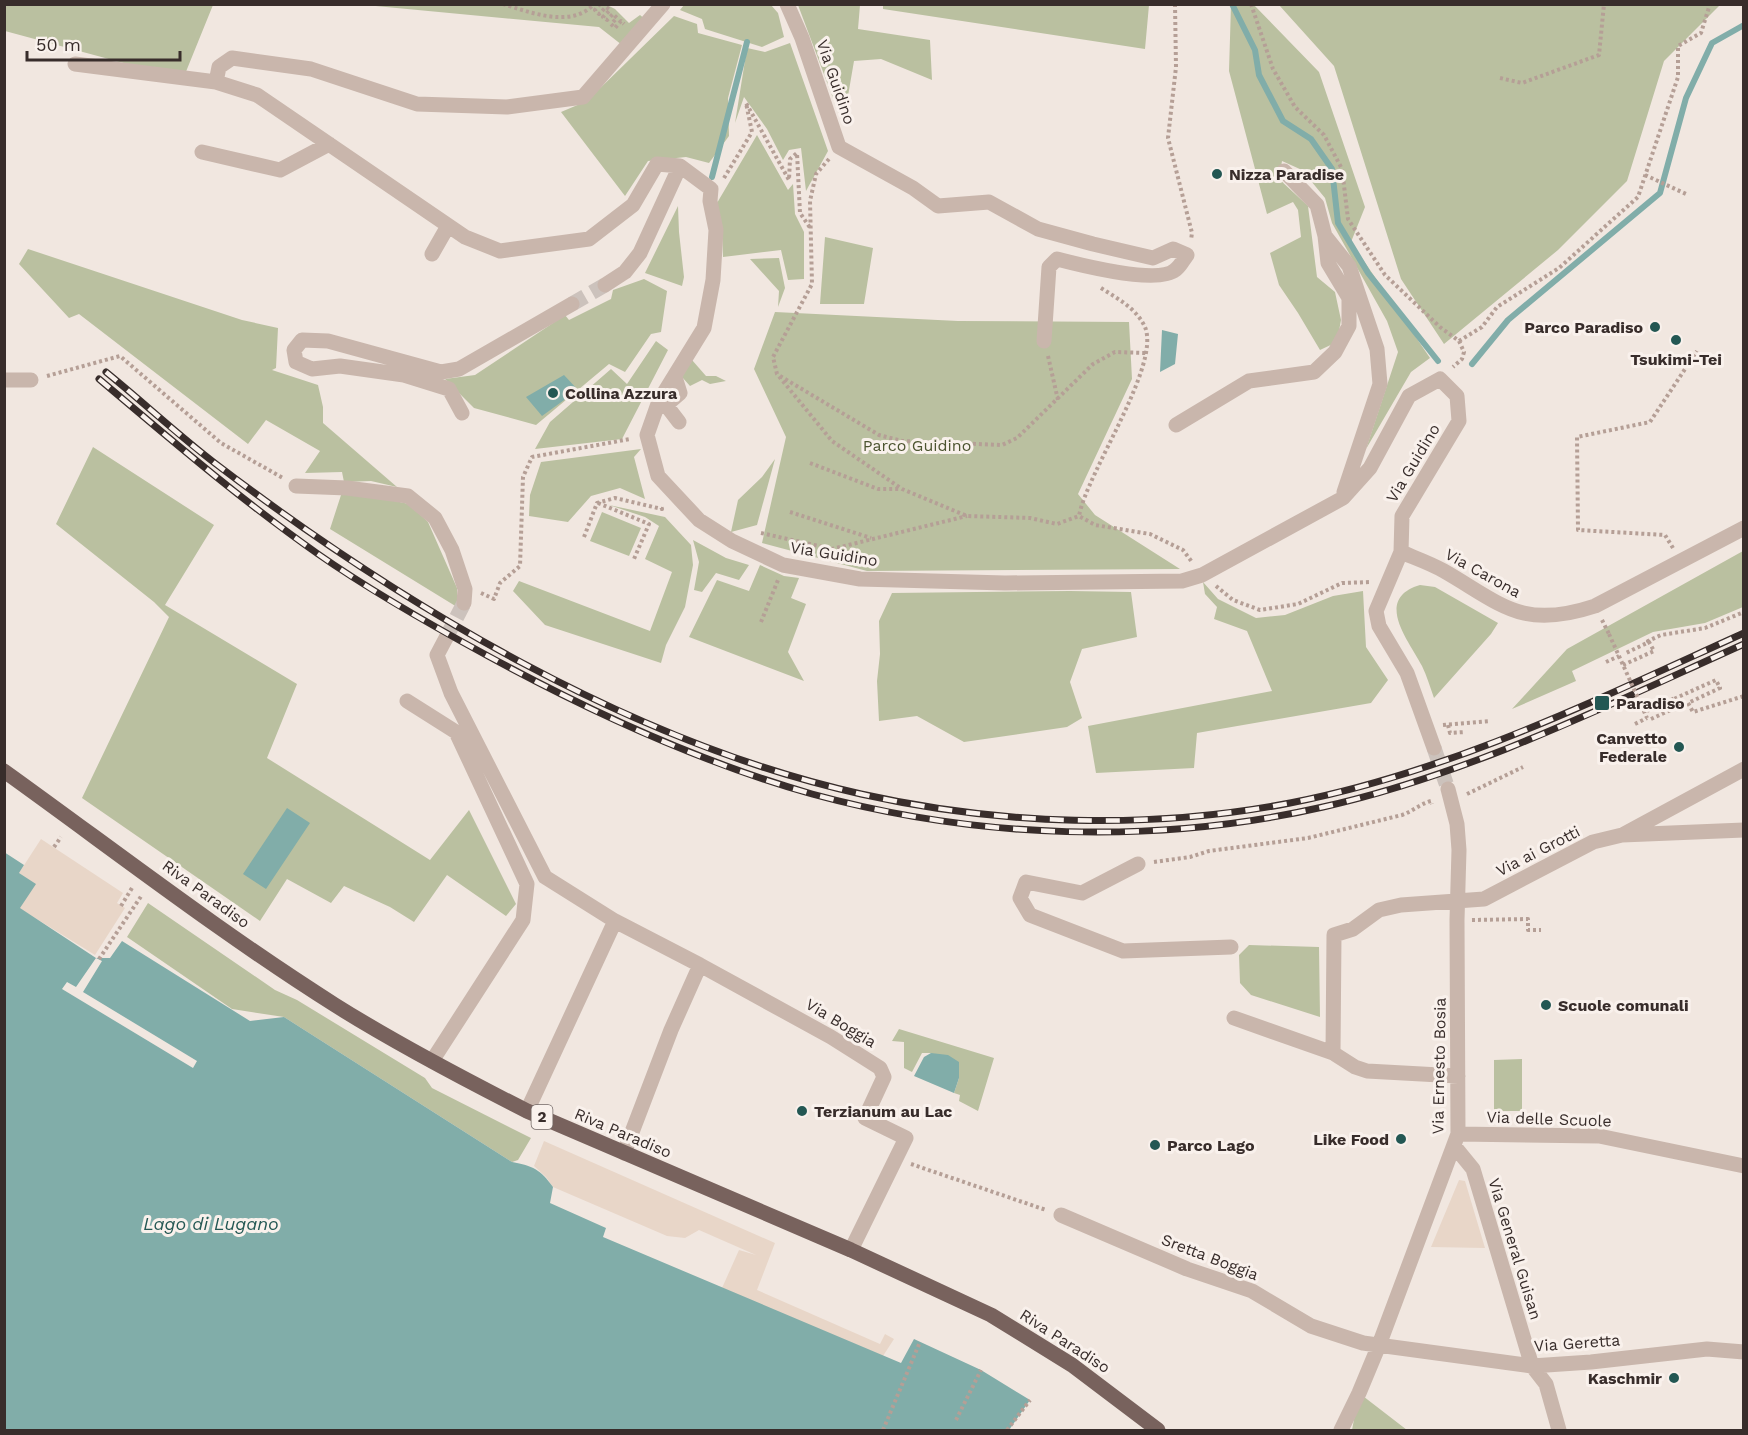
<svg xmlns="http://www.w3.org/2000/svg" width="1748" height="1435" font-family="'Work Sans',sans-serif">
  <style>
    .green { fill: #bac0a0 }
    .plaza { fill: #e8d6c8 }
    .water { fill: #81ada9 }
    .pier { fill: #f1e7e0 }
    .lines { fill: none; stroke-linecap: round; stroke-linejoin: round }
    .stream { stroke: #81ada9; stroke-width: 6 }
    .minor-tunnel { stroke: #ccc2bc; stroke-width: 15; stroke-dasharray: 15 8; stroke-linecap: butt }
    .path { stroke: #b59f96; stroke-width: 4; stroke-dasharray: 3 3; stroke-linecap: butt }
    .minor { stroke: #c9b6ac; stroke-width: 15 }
    .major { stroke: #78625d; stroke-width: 15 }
    .rail-casing { stroke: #382d2b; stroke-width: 7 }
    .rail { stroke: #f9f1ec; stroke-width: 4.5; stroke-dasharray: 14; stroke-linecap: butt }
    .path-bridge { stroke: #b59f96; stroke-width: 4; stroke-dasharray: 3 3; stroke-linecap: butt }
    .poi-dot { fill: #235753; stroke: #f9f1ec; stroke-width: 2 }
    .labels { text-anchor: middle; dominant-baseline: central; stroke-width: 6; stroke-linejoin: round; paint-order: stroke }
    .shield { fill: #f9f1ec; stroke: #726865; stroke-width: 1.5 }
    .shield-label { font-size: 15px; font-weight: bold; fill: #382d2b }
    .street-label { font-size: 16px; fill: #382d2b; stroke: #f9f1ec }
    .poi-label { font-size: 16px; font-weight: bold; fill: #382d2b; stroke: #f9f1ec; text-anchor: start }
    .park-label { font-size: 16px; fill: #4c5430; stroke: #f9f1ec }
    .water-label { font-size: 18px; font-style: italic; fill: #235753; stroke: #f9f1ec }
  </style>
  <rect width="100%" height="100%" fill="#f1e7e0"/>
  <path class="green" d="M1253,4l66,68 46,135 -14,35 79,116 -19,14 -45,77 32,-97 -11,-31 -55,-98 -7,-25 -23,-28 -20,-9 -3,18 29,27 9,71 18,15 6,28 -4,22 -17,8 -22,-37 -19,-28 -9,-32 31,-16 -3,-27 -5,-8 -26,12 -38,-143 2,-66z
    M4,5h209l-30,74 -178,-48z
    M365,5h242l8,4 14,14 11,-8 7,6 -25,24 -23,-18z
    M684,5h87l7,8 6,24 -22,10 -57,-18 -3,-10 -22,-9z
    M798,5h62l-2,24 72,11 2,40 -51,-21 -27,2 -11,64z
    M883,5l266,-1v1l-4,44 -262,-40z
    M1279,5h441l-56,56 -37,120 -69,69 -114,94 -43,-65 -67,-213z
    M674,16l23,8 1,9 44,12 -14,53 1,38 -20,27 -23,-6 -38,4 -23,35 -64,-84 26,-11z
    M790,43l38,108 -22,40 -5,-43 -12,2 -6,10 -16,-31 -23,-32 -9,26 12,-75 18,4z
    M757,135l31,55 5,-6 2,30 9,18v47l-16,1 -7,-30 -58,7 -1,-30 -5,-24z
    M678,206l1,26 5,45 -2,9 -37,-13z
    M825,237l48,11 -9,56h-44z
    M28,249l214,71 36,8 -2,40 -4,2 46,15 5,22v16l74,64 -26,-6 -27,1 -2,-10 -37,1 15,-22 -54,-31 -18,24 -169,-130 -10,4 -50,-54z
    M779,258l6,30 -7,19 1,-16 -29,-32z
    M644,279l23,12 -6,41 -10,2 -26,38 -16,-8 -73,61 -62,-17 -29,-29 30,-4 90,-60 4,5 42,-21 2,-9z
    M775,312l183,9 171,1 3,57 -54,115 17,21 85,54 -313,2 -105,-28 24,-106 -32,-68z
    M656,341l12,9 -46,89 -87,10 15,-27 61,-53 16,15z
    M692,360l14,16h10l10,5 -16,3 -8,-4 -12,6 -8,-9 6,-13z
    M93,447l121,78 -49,80 132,79 -30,74 163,102 39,-50 47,94 -10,12 -59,-41 -33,47 -24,-15 -46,-21 -13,17 -44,-24 -27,42 -178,-123 87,-181 -15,-15 -98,-78z
    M641,449l-7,8 11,42 -25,-11 -29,8 -23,26 -39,-6 1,-21 11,-33z
    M775,459l-18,66 -26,7 7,-32 24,-23z
    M342,492h11l56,12 19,18 29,66v19l-127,-78z
    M609,505l56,12 26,28 2,20 -8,42 -19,38 -5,18 -116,-38 -32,-34 6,-10 131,50 22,-59 -27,-13 14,-33 -14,-9z
    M602,512l39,16 -12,28 -39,-15z
    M693,540l33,18 23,7 -10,15 -23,-7 -14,19 -8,-2 5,-28z
    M1743,551v56l-38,16 -52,9 -81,39 4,10 -64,28 55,-60z
    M760,565l24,11 15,2 -8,20 15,6 -18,48 16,29 -115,-44 28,-57 32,11z
    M1203,582l15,17 38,19 29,-3 48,-19 30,-5 3,56 22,33 -17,23 -174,30 -3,35 -98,5 -8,-47 184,-35 -25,-60 -33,-12 3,-12 -12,-13z
    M1420,585l15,2 63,36 -7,11 -57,64c-4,-11 -7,-22 -12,-32 -13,-25 -49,-67 -2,-81z
    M1070,591l61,1 6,45 -55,12 -12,33 12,36 -15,9 -103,15 -47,-26 -38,5 -2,-40 3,-27 -1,-33 13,-28z
    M148,903l127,87 22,10 128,78 7,10 99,50 -13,22 -6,2 -228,-145 -52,-8 -105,-72z
    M1249,945l70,2 1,70 -69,-22 -11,-12 -1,-28z
    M899,1029l95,29 -16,53 -19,-10 1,-6 -6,-2 5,-15 -28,-25h-9l-10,19 -8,-4v-26l-12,-1z
    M1522,1059v52h-28v-51z
    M1359,1393l48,37h-55z"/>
  <path class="plaza" d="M41,839l82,54 -6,10 8,5 -30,47 -76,-47v-35z
    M544,1141l231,102 -18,47 123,54 5,-10 9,5 -11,17 -161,-68 17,-38 17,5 -57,-25 -14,8 -18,-2 -114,-49 -7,-10 -12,-11z
    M1459,1180l6,1 20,67 -54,-1z"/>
  <path class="water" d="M1162,330l16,4 -3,30 -15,8z
    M564,375l14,15 -36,26 -16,-19z
    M287,808l23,15 -44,66 -23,-15z
    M4,852l20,13 -5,8 17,11 -16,24 76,50h14l12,-17 128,80 34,-4 228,145c21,4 28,7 41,25l-3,16 56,25 -3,9 298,126 13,-24 67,31 49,30 -21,30h-1004z
    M931,1053l17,2 11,7v16l-5,15 -40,-17 10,-19z"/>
  <path class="pier" d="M96,958l6,3 -19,31 114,69 -4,7 -131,-79 5,-7 9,5z"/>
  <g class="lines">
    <path class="stream" d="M1232,4l23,46 4,25 24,46 28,18 21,30 6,54 30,50 70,88
      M712,177l35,-135
      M1472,364l36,-44 152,-127 26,-95 26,-55 32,-18"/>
    <path class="minor-tunnel" d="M572,304l33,-19
      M446,638l18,-35
      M1434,748l14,41"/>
    <path class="path" d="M503,4c26,8 69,25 91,0
      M600,4l-5,6 4,4 7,-7 4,3 -7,7 4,3 6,-6 4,4 -6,6 4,4 6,-7 3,3
      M1175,4l1,63 -8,71 24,95 -1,7
      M1251,4l22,65 22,38 29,28 18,34 6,50 37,56 55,52 19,14 5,11 -2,7 -9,8
      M1500,78l22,5 77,-28 5,-51
      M829,159l-13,15 -6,27 2,83 -39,73 4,17 55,67 70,48 65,27 63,2 27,6 22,-8
      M1645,175l41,19
      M724,178l28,-46 -6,-29 43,77 1,-21 7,-6 3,60 11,16
      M1101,288c17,11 35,20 44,39 16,39 -58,145 -66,189l16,9 55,9 33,16 9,12
      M1459,341l23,-14 15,-20 62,-39 79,-71 40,-120v-31l23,-13 9,-29
      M1048,356l10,44
      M47,376l73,-20 101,87 62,35
      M780,376l99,59 23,6 100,4 15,-7 76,-74 22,-12 31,1
      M810,463l68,26h23
      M598,503l51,21 -15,35
      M790,512l81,26
      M761,533l71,16 135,-33
      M584,537l13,-34 18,-5 47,11 -1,-3
      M1673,548l-8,-13 -87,-5 -1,-93 73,-15 47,-71
      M1216,586l17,14 27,10 38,-6 44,-21 29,-1
      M481,593l13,6 6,-16 20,-17 3,-89 9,-20 98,-18
      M1602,620l7,14
      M761,622l17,-42
      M1649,642l-1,-1 13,-6 44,-7 39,-16
      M1606,662l13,-6
      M1623,665l31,-14 -5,-9 -23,11
      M1647,711l69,-31 4,8 -32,15 5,9 51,-16
      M1651,719l24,-11
      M1635,724l12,-6
      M1443,725l47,-4
      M1448,725l2,8 15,-1
      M1467,794l56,-27
      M54,847l7,-10
      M1154,862l36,-5 19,-6 99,-13 94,-23c11,-4 18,-11 29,-14l1,3
      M121,906l11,-18
      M1472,920l56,-1v11h13
      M99,959l43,-64
      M911,1164l135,46
      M956,1420l25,-50
      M883,1430l37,-88
      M1007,1430l23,-30"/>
    <path class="minor" d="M663,4l-80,93 -76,10 -90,-3 -106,-35 -79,-11 -13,9 -3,15 41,13 208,142 35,14 89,-12 44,-34 24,-41 23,2 31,23 -1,12 6,29 -3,50 -9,48 -45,73 -12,34 11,41 41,44 33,21 51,24 77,14 145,4 177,-2 20,-6 141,-77 27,-30 39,-72 31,-17 17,17 2,25 -57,95 -1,36 -25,59 3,15 28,47 27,75
      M787,4l15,34 37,109 74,41 25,18 51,-4 49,27 55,15 60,14 20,-9 14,6c-4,5 -7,12 -12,15 -17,15 -95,-5 -118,-11l-8,8 -5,74
      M75,64l141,18
      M202,152l78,18 49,-26
      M1284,171l33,34 8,31 24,30 28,83 3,35 -36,108
      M432,254l16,-28
      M605,285l20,-13 15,-19 40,-87
      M675,377l5,16 -14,12 13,17
      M4,380h27
      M462,413l-13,-24 -45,-14 -64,-9 -28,3 -16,-7 -2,-12 8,-10 26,1 113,31 18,-3 113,-65
      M1176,425l73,-44 65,-9 21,-20 14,-26v-28l-21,-35 -3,-27
      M296,486l51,2 61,8 27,22 17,32 13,39 -1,14
      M1401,552c14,6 29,11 43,19 59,34 78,59 151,35l149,-78
      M446,638l-9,17 14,38 94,184 70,44 -88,190
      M407,701l49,31 71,152 -4,36 -91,141
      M1624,834l120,-65
      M1138,864l-56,29 -56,-11 -6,16 10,17 93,36 108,-4
      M615,921l85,44 131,72 49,31 4,9 -19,41 41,20 -55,112
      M1234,1018l99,35 22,14 12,4 91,5
      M1333,1053l1,-118 19,-6 26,-19 22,-5 83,-6 109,-57 29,-7 122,-5
      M1458,1134l141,2 145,30
      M1455,1147l18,22 59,197 14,18 13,46
      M624,1153l47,-123 29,-65
      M1061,1215l126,54 65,22 59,35 52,17 169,23 59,-4 116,-13 37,3
      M1341,1430l18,-37 20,-48 79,-211 -1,-214 2,-70 -2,-26 -9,-35"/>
    <path class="major" d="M4,771c110,79 217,162 331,234 62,39 127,73 192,106l324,139 140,65 81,50 86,65"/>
    <defs>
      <path id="rail" d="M106,372c37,30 72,63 110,92 185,141 416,279 645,330 139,31 288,36 429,9 160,-31 306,-103 454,-170
        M99,379c71,60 142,121 219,175 53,37 113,71 170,102 103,56 211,106 324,138 165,45 344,51 511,13 147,-33 283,-101 421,-163"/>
    </defs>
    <use href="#rail" class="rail-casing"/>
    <use href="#rail" class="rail"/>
    <path class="path-bridge" d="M1609,634l38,84
      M1671,700l4,-2 4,8 -4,2"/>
  </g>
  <g class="poi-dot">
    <circle cx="1217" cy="174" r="6"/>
    <circle cx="1655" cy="327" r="6"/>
    <circle cx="1676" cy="340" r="6"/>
    <circle cx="553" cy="393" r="6"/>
    <rect x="1594" y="695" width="16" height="16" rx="3"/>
    <circle cx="1679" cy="747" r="6"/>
    <circle cx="1546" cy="1005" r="6"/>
    <circle cx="802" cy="1111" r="6"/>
    <circle cx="1401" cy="1139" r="6"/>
    <circle cx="1155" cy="1145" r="6"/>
    <circle cx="1674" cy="1378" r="6"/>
  </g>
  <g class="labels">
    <rect class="shield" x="531.5" y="1105" width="21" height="24" rx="4.5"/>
    <g class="shield-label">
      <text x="542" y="1117">2</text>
    </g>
    <g class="street-label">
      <text transform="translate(836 82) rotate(71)">Via Guidino</text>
      <text transform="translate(1413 463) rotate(-59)">Via Guidino</text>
      <text transform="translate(834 554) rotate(9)">Via Guidino</text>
      <text transform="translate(1483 573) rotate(29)">Via Carona</text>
      <text transform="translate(1538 851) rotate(-27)">Via ai Grotti</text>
      <text transform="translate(206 894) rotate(36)">Riva Paradiso</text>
      <text transform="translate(841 1023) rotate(31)">Via Boggia</text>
      <text transform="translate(1439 1066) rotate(-89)">Via Ernesto Bosia</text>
      <text transform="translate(1549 1119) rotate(2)">Via delle Scuole</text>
      <text transform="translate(623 1133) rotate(23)">Riva Paradiso</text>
      <text transform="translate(1515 1249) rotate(73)">Via General Guisan</text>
      <text transform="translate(1210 1257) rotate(21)">Sretta Boggia</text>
      <text transform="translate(1065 1341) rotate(33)">Riva Paradiso</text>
      <text transform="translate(1577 1343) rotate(-4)">Via Geretta</text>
    </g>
    <g class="poi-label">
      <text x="1229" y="174">Nizza Paradise</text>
      <text x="1643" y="327" text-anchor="end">Parco Paradiso</text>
      <text x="1676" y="359" text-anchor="middle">Tsukimi-Tei</text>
      <text x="565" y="393">Collina Azzura</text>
      <text x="1616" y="703">Paradiso</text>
      <text x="1667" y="738" text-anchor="end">Canvetto<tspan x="1667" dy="18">Federale</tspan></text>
      <text x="1558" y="1005">Scuole comunali</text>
      <text x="814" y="1111">Terzianum au Lac</text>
      <text x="1389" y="1139" text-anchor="end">Like Food</text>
      <text x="1167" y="1145">Parco Lago</text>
      <text x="1662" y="1378" text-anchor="end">Kaschmir</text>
    </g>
    <g class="park-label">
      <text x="917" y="445">Parco Guidino</text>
    </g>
    <g class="water-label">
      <text x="211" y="1223">Lago di Lugano</text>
    </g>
  </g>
  <rect width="1748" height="1435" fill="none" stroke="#382d2b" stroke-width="12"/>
  <path d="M27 51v9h153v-9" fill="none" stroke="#382d2b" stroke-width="3"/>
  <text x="36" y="51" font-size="18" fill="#382d2b" stroke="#f9f1ec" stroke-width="4.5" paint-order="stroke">50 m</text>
</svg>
